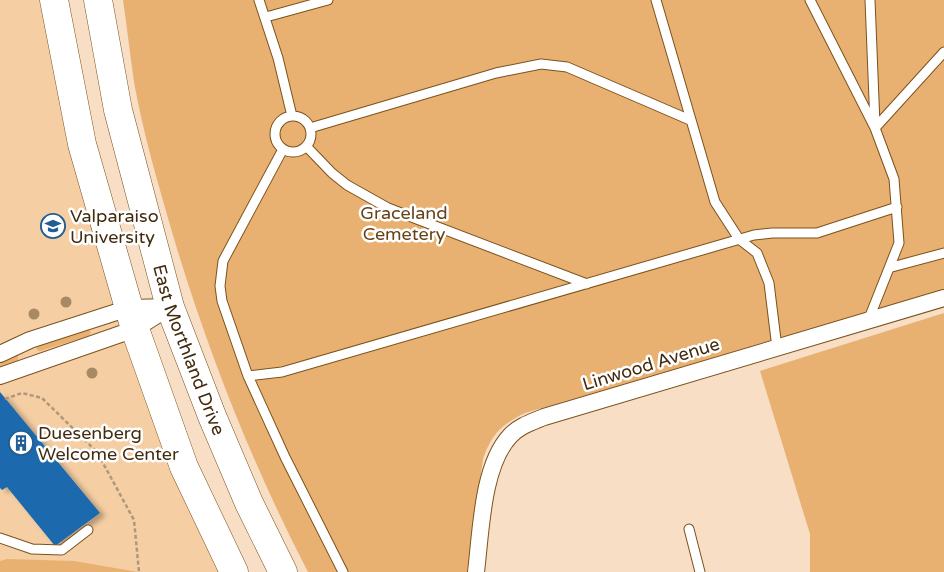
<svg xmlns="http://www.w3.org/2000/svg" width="944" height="572" font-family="'Varela Round',sans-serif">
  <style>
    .built { fill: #f5cea3 }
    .green { fill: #e9b171 }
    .building { fill: #1a6aad; filter: url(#shadow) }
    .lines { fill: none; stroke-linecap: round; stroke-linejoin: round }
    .lane-casing { stroke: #7c521c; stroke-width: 11 }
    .street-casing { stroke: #7c521c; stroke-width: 18 }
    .highway-casing { stroke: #7c521c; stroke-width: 29 }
    .path { stroke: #b0977c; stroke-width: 2.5; stroke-dasharray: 4 2.5; stroke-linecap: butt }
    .lane { stroke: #fff; stroke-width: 9 }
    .street { stroke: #fff; stroke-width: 16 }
    .highway { stroke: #fff; stroke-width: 28 }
    .tree { fill: #a78964 }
    .labels { text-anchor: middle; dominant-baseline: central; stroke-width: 5; stroke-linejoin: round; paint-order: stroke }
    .park-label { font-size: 18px; fill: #664316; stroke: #fff }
    .poi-label { font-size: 18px; fill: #422b0e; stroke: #fff; text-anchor: start }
    .street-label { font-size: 18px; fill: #422b0e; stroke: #fff }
  </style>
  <defs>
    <filter id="shadow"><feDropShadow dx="5.5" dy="3" stdDeviation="2.5" flood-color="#0004"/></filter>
  </defs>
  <rect width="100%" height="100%" fill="#f7dec4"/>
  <path class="built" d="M0,0h54l28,144 152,428h-234z"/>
  <path class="green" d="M123,0h821v290l-419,123c-23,11 -34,22 -42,46l-16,113h-159c-56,-108 -101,-222 -136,-340 -14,-49 -29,-99 -38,-150 -4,-27 -7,-55 -11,-82z
    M944,313v259h-134v-38l-50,-163z
    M89,328l2,5 -3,3 -48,15 -3,-1 -1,-4z
    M18,355v6l-18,8v-8z
    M7,559l67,2 64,11h-138v-11z"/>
  <path class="building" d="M0,392l100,121 -45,33 -48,-59 -5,3 -2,-2z"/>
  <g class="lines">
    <defs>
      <path id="lane" d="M259,0l19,58 14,58
        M656,0l59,202 24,37 18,14 12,30 8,65
        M810,0l65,128 19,51 5,64 -31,78
        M870,0l5,125
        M266,17l62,-17
        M275 134a18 18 0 1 1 36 0a18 18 0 1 1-36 0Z
        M310,128l186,-55 45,-9 26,3 123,53
        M875,128l69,-76
        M306,146l26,27 15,12 41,23 199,76
        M283,149l-60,112 -3,25 2,15 26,75 37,81 58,115
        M892,267l52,-14
        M248,376l34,-4 472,-137 18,-2h45l80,-26
        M689,529l11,43
        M0,538l32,11 30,1 26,-20"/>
      <path id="street" d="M0,354l30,-14 99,-32 41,-1
        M0,376l135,-47 35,-22
        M476,572c5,-40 6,-106 34,-136 9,-10 22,-14 34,-19l400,-119"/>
      <g id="highway">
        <path d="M54,0l28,144 53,185 49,138 50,105"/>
        <path id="s1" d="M98,0l20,110 52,197 42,109 37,87 34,69"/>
      </g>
    </defs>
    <use href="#lane" class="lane-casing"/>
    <use href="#street" class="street-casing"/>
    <use href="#highway" class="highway-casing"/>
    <path class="path" d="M5,399l17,-6 20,5 55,54 37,68 5,52"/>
    <use href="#lane" class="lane"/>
    <use href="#street" class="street"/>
    <use href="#highway" class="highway"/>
  </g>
  <g class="tree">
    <circle cx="66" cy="302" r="5.5"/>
    <circle cx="34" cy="314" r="5.5"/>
    <circle cx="92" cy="373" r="5.5"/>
  </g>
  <defs>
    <symbol id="university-ring" viewBox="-11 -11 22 22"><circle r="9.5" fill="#fff" stroke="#205e94" stroke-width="1.5"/><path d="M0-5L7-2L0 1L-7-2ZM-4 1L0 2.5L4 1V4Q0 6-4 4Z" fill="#205e94"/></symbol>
    <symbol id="building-ring" viewBox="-11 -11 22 22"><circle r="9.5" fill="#fff" stroke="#205e94" stroke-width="1.5"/><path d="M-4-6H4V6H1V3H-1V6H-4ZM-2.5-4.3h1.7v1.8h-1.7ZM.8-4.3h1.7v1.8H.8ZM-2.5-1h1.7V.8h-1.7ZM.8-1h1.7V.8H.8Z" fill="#205e94"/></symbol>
  </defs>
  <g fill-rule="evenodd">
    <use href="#university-ring" x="39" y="212" width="28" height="28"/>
    <use href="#building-ring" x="7" y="429" width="28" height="28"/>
  </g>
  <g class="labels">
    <g class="park-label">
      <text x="404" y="213">Graceland<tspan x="404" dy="21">Cemetery</tspan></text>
    </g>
    <g class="poi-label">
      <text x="70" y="216">Valparaiso<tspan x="70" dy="21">University</tspan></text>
      <text x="38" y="433">Duesenberg<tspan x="38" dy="21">Welcome Center</tspan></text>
    </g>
    <g class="street-label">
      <text stroke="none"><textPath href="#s1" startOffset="362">East Morthland Drive</textPath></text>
      <text transform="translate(651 364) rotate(-17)">Linwood Avenue</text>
    </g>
  </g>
</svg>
